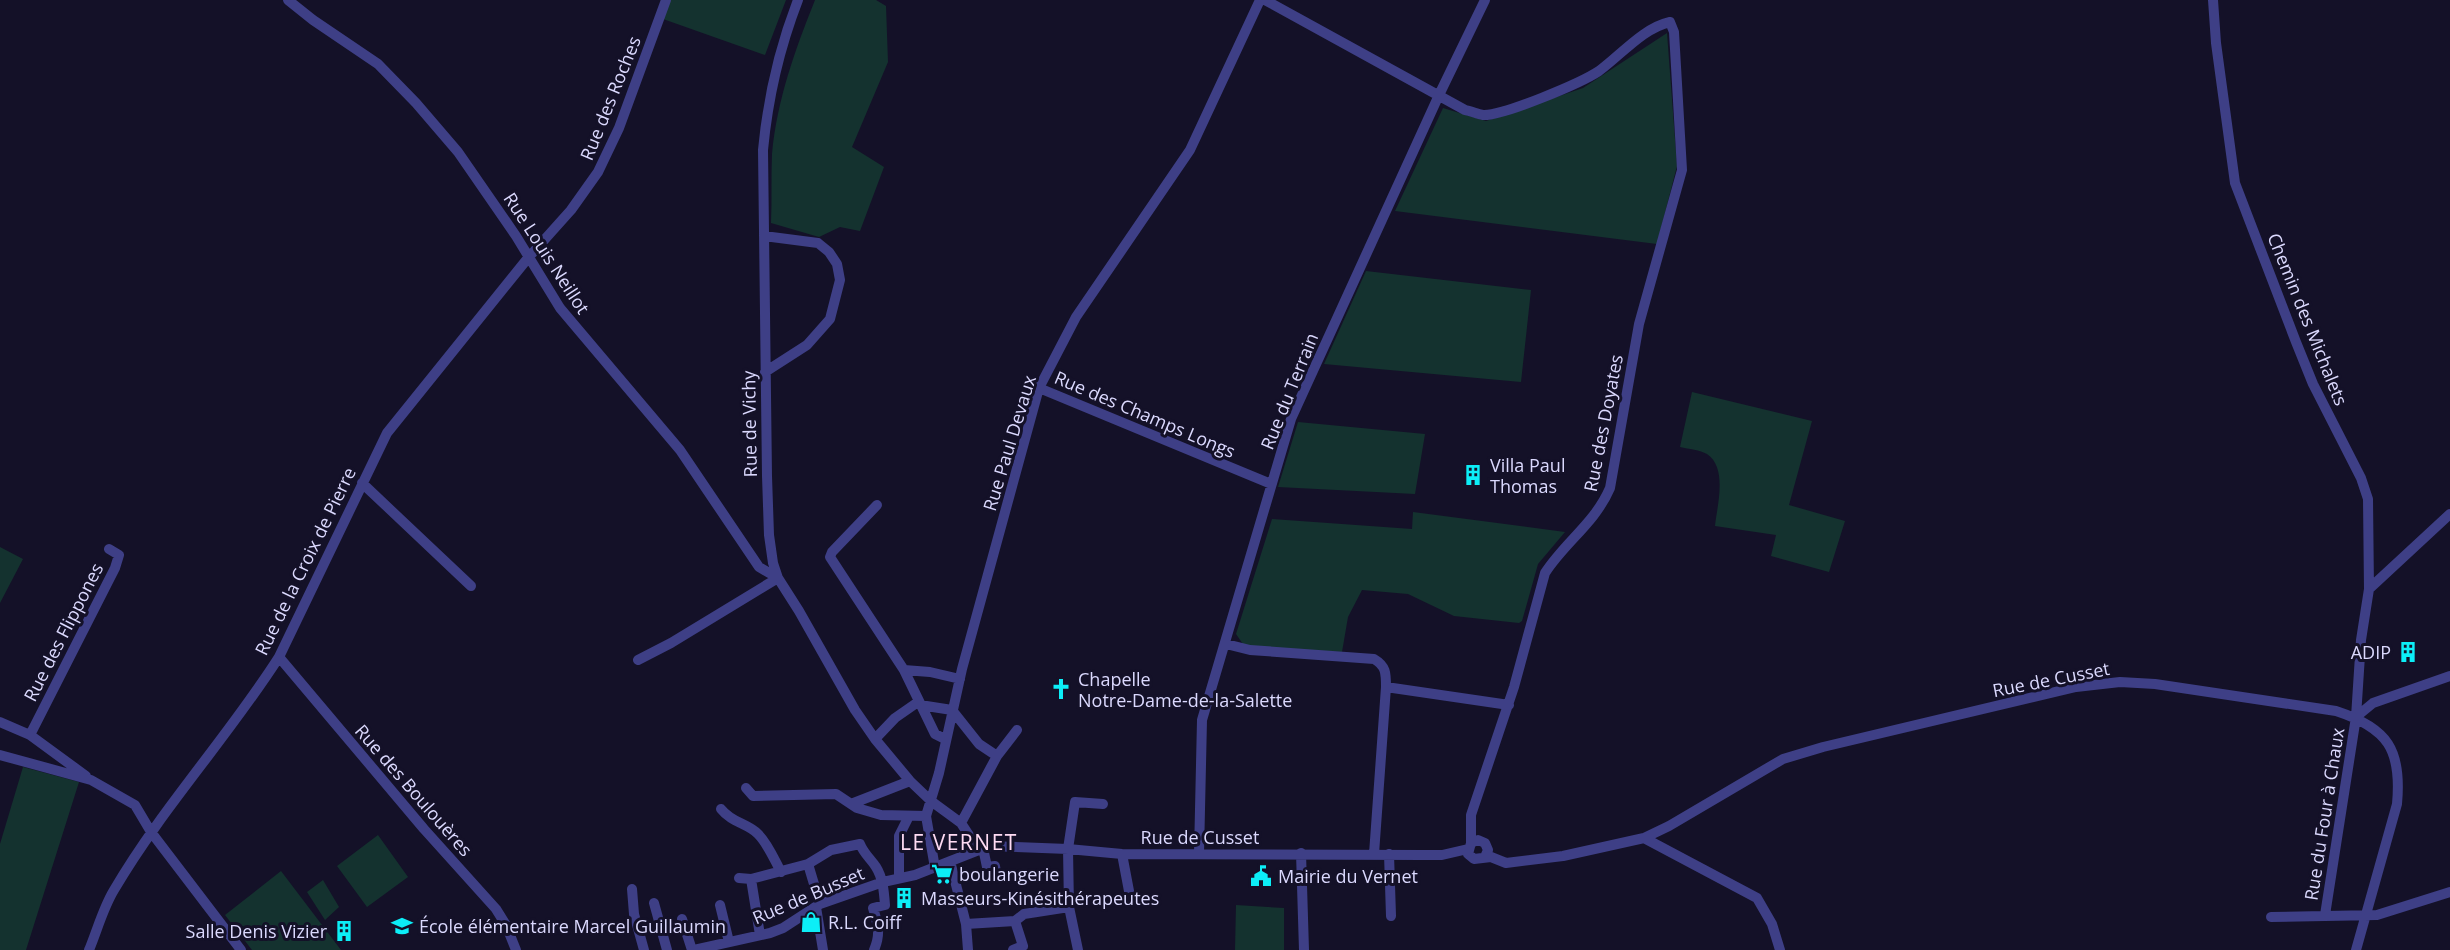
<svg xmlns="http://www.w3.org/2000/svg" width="2450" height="950" font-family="'Open Sans',sans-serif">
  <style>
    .green { fill: #14322f }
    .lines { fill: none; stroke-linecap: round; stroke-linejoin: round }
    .minor { stroke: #3e3f86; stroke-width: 10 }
    .labels { text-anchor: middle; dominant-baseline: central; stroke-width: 6; stroke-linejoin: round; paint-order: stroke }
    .street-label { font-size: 18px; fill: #dbd9fe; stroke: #141128 }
    .poi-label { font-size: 18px; fill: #dbd9fe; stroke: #141128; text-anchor: start }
    .quarter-label { font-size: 21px; letter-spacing: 1.5px; fill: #fedbf3; stroke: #141128 }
  </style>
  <rect width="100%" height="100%" fill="#141128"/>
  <path class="green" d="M670,0h116l-21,55 -102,-36z
    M815,0h61l10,6 2,56 -36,85 32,20 -24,64 -20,-4 -21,10 -48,-14c1,-23 0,-46 1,-69 5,-54 23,-104 43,-154z
    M1667,33l10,133 -20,78 -262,-33 48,-103 43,13 97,-33z
    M1366,271l165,19 -10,92 -197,-18z
    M1692,392l120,29 -23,84 56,16 -16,51 -58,-16 5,-21 -61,-9c2,-20 13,-58 -8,-72 -7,-4 -18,-5 -27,-7z
    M1298,422l127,12 -10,60 -137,-7z
    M1413,512l152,20 -27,32 -16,57 -3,2 -65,-7 -46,-22 -46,-4 -14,27 -6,35 -97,-5 -9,-13 36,-115 140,10z
    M0,547l23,12 -23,44z
    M23,767l56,15 -53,168h-26v-106z
    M378,835l30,42 -41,30 -30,-41z
    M281,871l60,79h-89l-27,-35z
    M323,880l16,27 -14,13 -18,-28z
    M1236,905l48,3v42h-49z"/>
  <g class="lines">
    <path class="minor" d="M288,0l25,20 65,44 38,39 42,49 58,84 44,72 120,142 79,117 19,11
      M798,0c-19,49 -30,97 -35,150l4,326 2,59 4,28 5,15 21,33 56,99 20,29 35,42 21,20 30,22 17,26
      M1265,0l200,110c6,1 12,4 18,5 20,1 98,-32 116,-44 22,-16 44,-43 71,-49l4,10 8,138 -43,154 -29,164c-15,35 -45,54 -65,85l-31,114 -43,128v28
      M2213,0l3,43 19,140 61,159 17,42 48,94 7,21 1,90 -8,51 -5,77 -31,198
      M764,236l54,7 11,9 8,12 3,16 -10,39 -23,26 -42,27
      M1039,388l232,96
      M362,483l109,103
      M877,505l-45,47 -2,5 74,113 31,64 10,5
      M2369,589l81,-75
      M1226,644l24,6 124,9c12,7 12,14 12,28l-12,167
      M279,657l145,172 72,80 10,16 10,25
      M638,660l33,-17 107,-65
      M904,670l26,2 30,7
      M1386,687l123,18
      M920,705l32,5 27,34 18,12
      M2356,717l17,-14 77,-27
      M0,722l30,13 56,41
      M30,735l85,-167 4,-13 -10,-6
      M875,739l20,-21 23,-16
      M0,755l91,25 44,25 16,27 90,118
      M746,788l7,8 83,-2 21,14 24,7 45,1
      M851,804l59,-23
      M721,809c11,14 26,14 37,25 10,10 16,25 23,38
      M961,823l36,-67 20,-26
      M1644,838l113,60 15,26 8,26
      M983,848l4,19 8,-1 2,12
      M1301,853l3,97
      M1122,854l7,37
      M1199,854l3,-134 89,-301 148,-324 46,-95
      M1389,854l2,62
      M1485,857l3,-7 -3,-7 -7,-3 -7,3 -3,11 6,5 17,-2 15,6 57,-7 81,-18 25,-12 114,-67 40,-12 253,-60 44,-5 35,2 181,27c52,17 66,39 61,93l-41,146
      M950,861l16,63 2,26
      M808,864l12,40
      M935,868l-9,-52 13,-43 23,-104 77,-281 37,-71 114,-167 70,-150
      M739,878l12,1 57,-15 23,-14 29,-6c4,10 11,15 16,23 7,11 8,25 9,38l-12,3c5,16 8,26 1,42
      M899,878v-42l10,-20
      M751,879l9,56
      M632,889l2,25 10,36
      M654,903l13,47
      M720,905l9,37
      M816,907l7,43
      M1069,907l9,43
      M2271,917l106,-2 73,-23
      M682,919l10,31
      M966,924l49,-3 9,-7 45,-7 -1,-58 7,-47 28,2
      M89,950c8,-19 14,-42 25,-60 48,-82 114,-153 165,-233l108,-224 141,-175 43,-48 27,-38 21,-44 47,-128
      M694,950l76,-17 13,-5 37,-24 63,-22 32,-7 74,-29 79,3 54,5 302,1h18l26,-6
      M1013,950l10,-4 -8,-25"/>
  </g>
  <defs>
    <symbol id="building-bare" viewBox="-9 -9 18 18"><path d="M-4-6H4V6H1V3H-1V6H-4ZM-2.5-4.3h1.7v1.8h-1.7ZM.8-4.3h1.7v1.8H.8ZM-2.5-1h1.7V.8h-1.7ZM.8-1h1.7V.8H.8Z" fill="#0ceef7" stroke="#141128" stroke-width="2.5" paint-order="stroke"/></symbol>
    <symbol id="church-bare" viewBox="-9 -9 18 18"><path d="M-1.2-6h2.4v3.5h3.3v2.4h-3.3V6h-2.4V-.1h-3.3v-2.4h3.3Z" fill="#0ceef7" stroke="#141128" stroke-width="2.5" paint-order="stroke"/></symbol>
    <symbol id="supermarket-bare" viewBox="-9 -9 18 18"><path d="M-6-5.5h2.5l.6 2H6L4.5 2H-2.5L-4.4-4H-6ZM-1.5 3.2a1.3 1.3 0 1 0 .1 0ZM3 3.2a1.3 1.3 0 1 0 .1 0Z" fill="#0ceef7" stroke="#141128" stroke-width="2.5" paint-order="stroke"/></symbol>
    <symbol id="civic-bare" viewBox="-9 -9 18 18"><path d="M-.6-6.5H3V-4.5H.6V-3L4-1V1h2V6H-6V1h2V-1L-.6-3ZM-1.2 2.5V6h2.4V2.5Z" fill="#0ceef7" stroke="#141128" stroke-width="2.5" paint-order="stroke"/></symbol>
    <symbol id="shop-bare" viewBox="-9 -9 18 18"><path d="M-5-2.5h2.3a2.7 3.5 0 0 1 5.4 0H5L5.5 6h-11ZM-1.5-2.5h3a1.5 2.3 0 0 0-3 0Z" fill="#0ceef7" stroke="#141128" stroke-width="2.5" paint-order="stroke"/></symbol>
    <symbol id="school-bare" viewBox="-9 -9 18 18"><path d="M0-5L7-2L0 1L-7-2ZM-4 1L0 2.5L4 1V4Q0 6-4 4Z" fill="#0ceef7" stroke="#141128" stroke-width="2.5" paint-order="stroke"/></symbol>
  </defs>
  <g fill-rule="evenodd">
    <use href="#building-bare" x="1458" y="460" width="30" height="30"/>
    <use href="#building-bare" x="2393" y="637" width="30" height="30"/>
    <use href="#church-bare" x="1046" y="674" width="30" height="30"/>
    <use href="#supermarket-bare" x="927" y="859" width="30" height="30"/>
    <use href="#civic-bare" x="1246" y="861" width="30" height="30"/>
    <use href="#building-bare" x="889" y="883" width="30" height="30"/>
    <use href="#shop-bare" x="796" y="907" width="30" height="30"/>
    <use href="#school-bare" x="387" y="911" width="30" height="30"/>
    <use href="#building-bare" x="329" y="916" width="30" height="30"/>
  </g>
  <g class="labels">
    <g class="street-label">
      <text transform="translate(610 98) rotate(-68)">Rue des Roches</text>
      <text transform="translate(547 253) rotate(57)">Rue Louis Neillot</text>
      <text transform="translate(2308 319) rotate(68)">Chemin des Michalets</text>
      <text transform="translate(1289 391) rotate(-68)">Rue du Terrain</text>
      <text transform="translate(1145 414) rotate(23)">Rue des Champs Longs</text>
      <text transform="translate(1603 423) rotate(-79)">Rue des Doyates</text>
      <text transform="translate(749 424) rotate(-91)">Rue de Vichy</text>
      <text transform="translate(1009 443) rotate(-73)">Rue Paul Devaux</text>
      <text transform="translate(305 561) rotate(-64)">Rue de la Croix de Pierre</text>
      <text transform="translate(63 632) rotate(-63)">Rue des Flippones</text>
      <text transform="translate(2051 679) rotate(-11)">Rue de Cusset</text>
      <text transform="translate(414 790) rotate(49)">Rue des Boulouères</text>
      <text transform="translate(2324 814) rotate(-81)">Rue du Four à Chaux</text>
      <text x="1200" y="837">Rue de Cusset</text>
      <text transform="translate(808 895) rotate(-23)">Rue de Busset</text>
    </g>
    <g class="poi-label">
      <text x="1490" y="465">Villa Paul<tspan x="1490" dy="21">Thomas</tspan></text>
      <text x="2391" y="652" text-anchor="end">ADIP</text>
      <text x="1078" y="679">Chapelle<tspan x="1078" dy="21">Notre-Dame-de-la-Salette</tspan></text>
      <text x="959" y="874">boulangerie</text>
      <text x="1278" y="876">Mairie du Vernet</text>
      <text x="921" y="898">Masseurs-Kinésithérapeutes</text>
      <text x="828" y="922">R.L. Coiff</text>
      <text x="419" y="926">École élémentaire Marcel Guillaumin</text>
      <text x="327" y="931" text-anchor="end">Salle Denis Vizier</text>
    </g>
    <g class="quarter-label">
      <text x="959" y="842">LE VERNET</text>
    </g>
  </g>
</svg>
